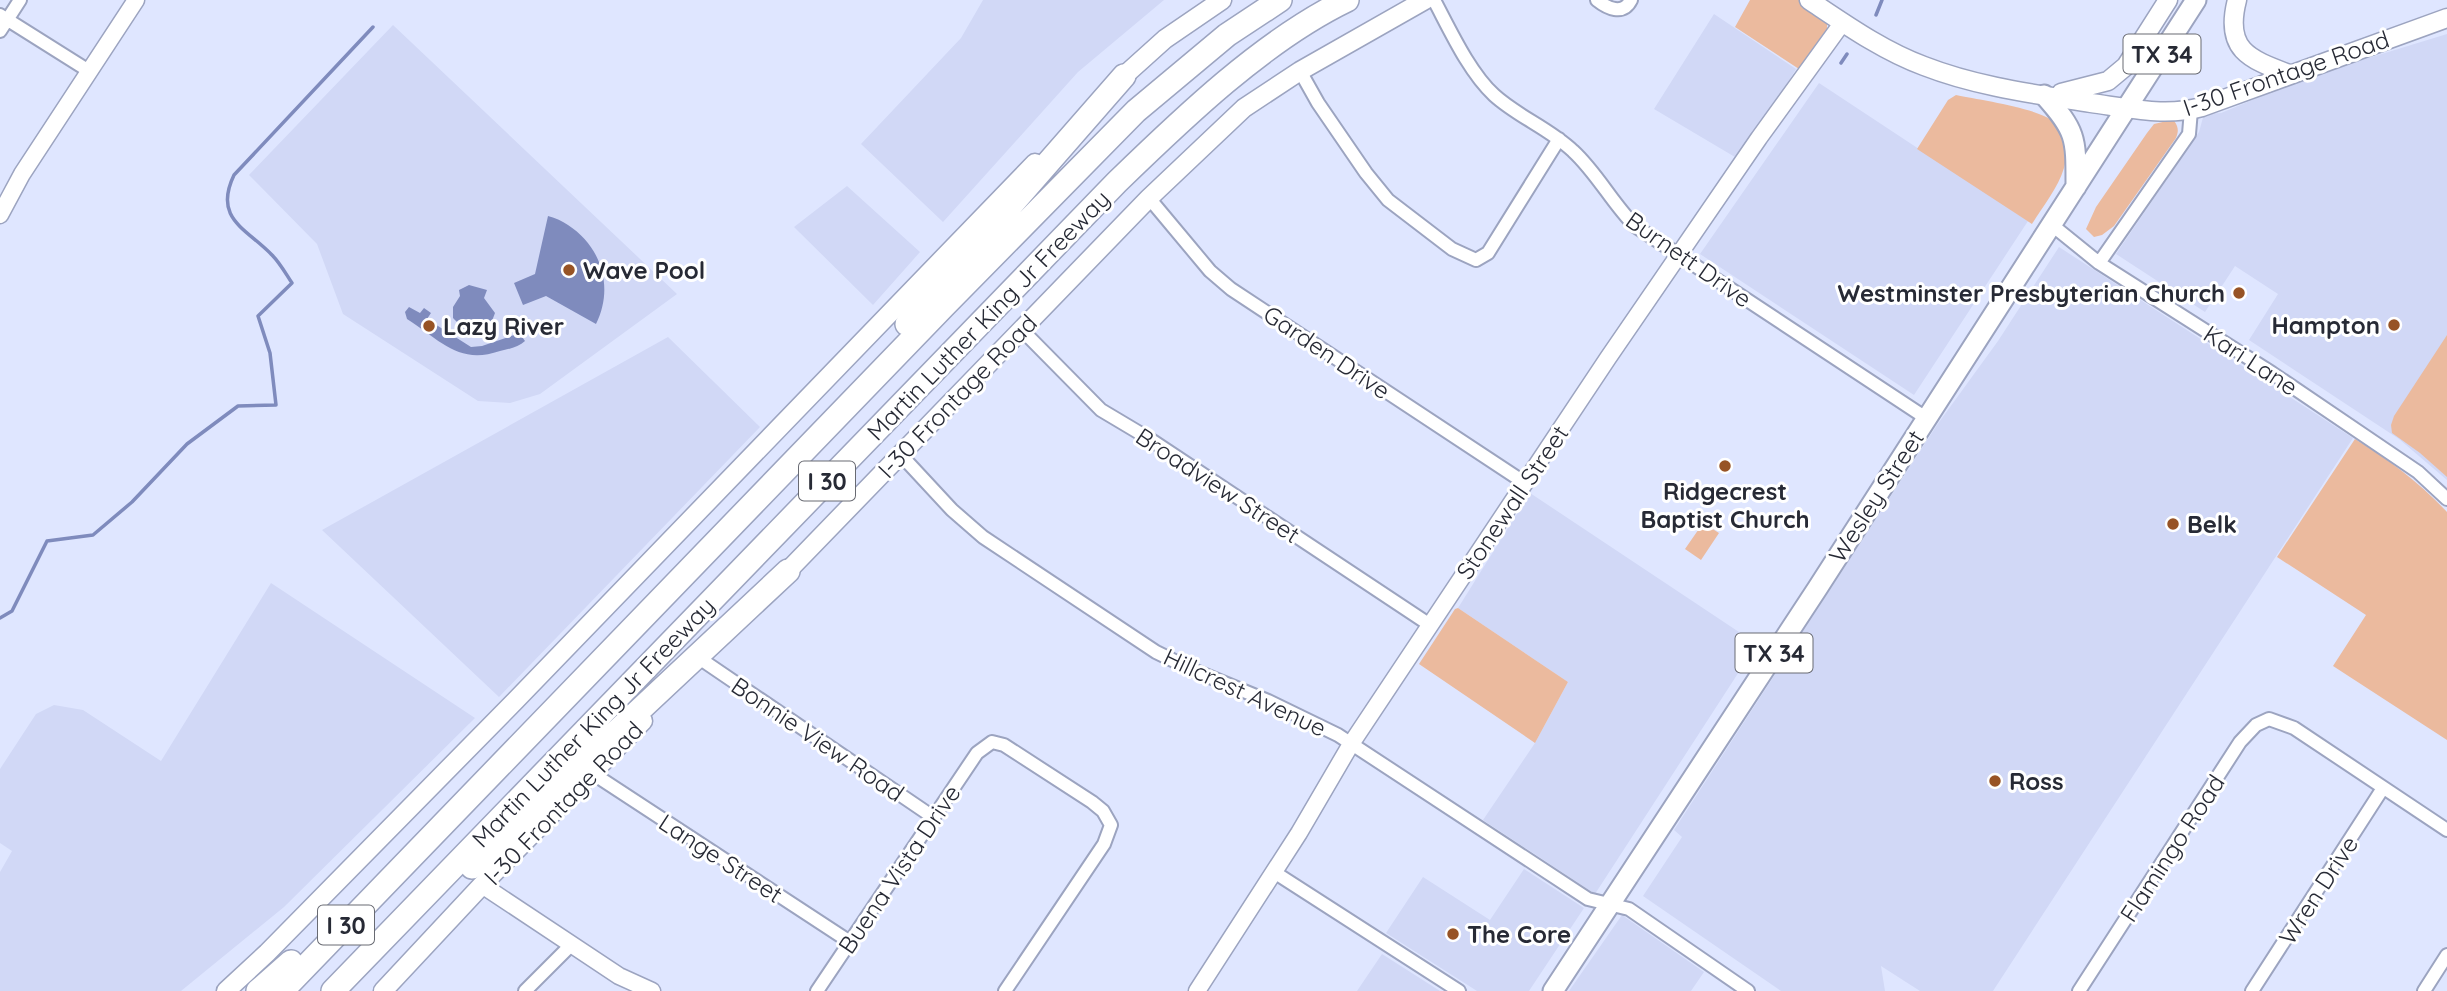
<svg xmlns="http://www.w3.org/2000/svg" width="2447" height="991" font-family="Quicksand,sans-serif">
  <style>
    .built { fill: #d1d8f6 }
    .green { fill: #ebba9e }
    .water { fill: #7f8bbd }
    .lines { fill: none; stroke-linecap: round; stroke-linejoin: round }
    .stream { stroke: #7f8bbd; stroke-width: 3.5 }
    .minor-casing { stroke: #9ca4c0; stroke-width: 16 }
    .tertiary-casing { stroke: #9ca4c0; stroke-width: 19 }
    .secondary-casing { stroke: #9ca4c0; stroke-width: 21 }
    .primary-casing { stroke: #9ca4c0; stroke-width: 23 }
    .motorway-casing { stroke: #9ca4c0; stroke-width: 26 }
    .minor { stroke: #fff; stroke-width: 12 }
    .tertiary { stroke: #fff; stroke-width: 16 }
    .secondary { stroke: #fff; stroke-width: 18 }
    .primary { stroke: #fff; stroke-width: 19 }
    .motorway { stroke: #fff; stroke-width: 23 }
    .poi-dot { fill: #975325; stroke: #fff; stroke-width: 2.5 }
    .labels { text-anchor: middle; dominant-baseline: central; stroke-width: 6; stroke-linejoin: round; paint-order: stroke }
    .shield { fill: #fff; stroke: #686a72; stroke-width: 2 }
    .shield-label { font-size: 23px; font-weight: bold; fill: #272a35 }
    .street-label { font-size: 24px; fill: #272a35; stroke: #fff }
    .poi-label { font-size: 24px; font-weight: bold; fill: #272a35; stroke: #fff; text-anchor: start }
  </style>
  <rect width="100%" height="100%" fill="#dfe6ff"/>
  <path class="built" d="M983,0h181l-86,72 -135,150 -82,-78 100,-106z
    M1714,14l82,55 -56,91 -86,-51z
    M393,25l284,269 -137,100 -30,9 -32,-2 -135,-87 -26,-70 -68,-69z
    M2447,34v446l-48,-41 -150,-99 29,-46 -43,-28 -30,46 -89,-58 83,-122 5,-18 17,-1 89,-37z
    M1819,83l209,138 -114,174 -214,-141z
    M847,186l73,66 -47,53 -79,-78z
    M2059,247l294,191 -360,553h-73l-39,-25 4,25h-104l-138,-95 39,-59 -8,-7 263,-405 61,-84z
    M668,337l92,90 -261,270 -177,-167z
    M1530,493l227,151 -162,250 -112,-74 52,-77 33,-61 -110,-74z
    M271,583l204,135 -191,189 -103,84h-181v-119l12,-21 -12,-8v-74l36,-55 18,-9 29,5 78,51z
    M1524,869l60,39 -55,83h-52l-91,-58 37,-56 67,43z
    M1622,915l82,57 -13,19h-122z
    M1382,954l58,37h-83z"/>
  <path class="green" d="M1750,0h49l28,22v7l-28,40 -64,-42z
    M1956,95c23,5 83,13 98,27 12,11 14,31 10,46 -6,20 -21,38 -32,56l-115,-75 31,-49z
    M2170,116c7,8 10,12 6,22l-62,88 -12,9 -8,2 -8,-8 10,-22 51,-74 7,-9 13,-3z
    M2447,335v142l-27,-24 -28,-20 -1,-8 3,-9z
    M2355,439c34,21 64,43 92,73v228l-114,-74 33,-51 -89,-58z
    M1703,523l16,10 -18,27 -16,-11z
    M1458,608l110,74 -33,61 -116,-79 36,-55z"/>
  <path class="water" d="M548,216c8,2 14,5 20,9 34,22 46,63 28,99l-50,-28 -23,9 -9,-22 21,-9z
    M469,285l18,5 -3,8 11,15 -3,8 -27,9 -12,-12v-11l7,-11 -1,-6z
    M409,307l11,6 4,-5 7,5 -4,6 44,28 11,-1 35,-12h3l5,7c-6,6 -16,8 -25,10 -41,14 -59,-10 -93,-32l-2,-7z"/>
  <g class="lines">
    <path class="stream" d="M1876,15l6,-15
      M1841,63l6,-9
      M0,618l12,-7 35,-70 46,-6 39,-33 55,-58 51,-38 38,-1 -6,-52 -12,-37 34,-33c-6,-9 -12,-20 -20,-28 -26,-27 -59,-36 -38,-80l139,-148"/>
    <defs>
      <path id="minor" d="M1434,0c16,30 35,72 60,95 24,22 55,33 79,56 24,22 39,52 62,75l291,192
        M1597,0c10,8 26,16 34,0
        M0,15l89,56
        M0,31l20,-31
        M1300,71l18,32 48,70 22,27 64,49 24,11 12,-7 71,-114
        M1149,198l61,73 21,18 294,194
        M2052,225l47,38 173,110 146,99 29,27
        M2099,263l90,-129 2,-24
        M1021,329l80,81 47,28 282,187
        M900,454l52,56 31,27 173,115 37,18 75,31 70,34 250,164 41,10 119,82
        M702,660l231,157
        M592,773l258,169
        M1274,872l185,119
        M525,991l47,-47
        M817,991l160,-238 15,-11 12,3 88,57 11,9 8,14 -7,19 -99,147
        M2079,991l161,-249 16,-17 13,-6 25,9 153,102
        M2252,991l131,-203
        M2424,991l23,-36"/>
      <path id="tertiary" d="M0,215l22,-41 114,-174
        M482,885l137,91 33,15
        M1197,991l102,-158 52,-89 257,-386 151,-220 84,-116"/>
      <path id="secondary" d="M1809,0c36,24 74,51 115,66 54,21 111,28 167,37 36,5 74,14 111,4l245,-89
        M2237,0c-13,50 12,59 52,74
        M1115,84l50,-45 57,-39
        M2061,93l47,-12 18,-15 42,-66
        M779,580l370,-382 95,-90 56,-37 125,-71
        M226,991l41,-38 249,-253 519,-537
        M383,991l99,-106 161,-164"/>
      <path id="primary" d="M2044,95c33,37 32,43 32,92
        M1553,991l264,-402 379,-589"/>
      <path id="motorway" d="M907,324l217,-248
        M472,867l316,-296
        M258,991l33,-29
        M282,991l661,-684 193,-196 91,-76 53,-35
        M333,991l784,-809c66,-64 147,-142 230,-182"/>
    </defs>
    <use href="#minor" class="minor-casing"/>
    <use href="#tertiary" class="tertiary-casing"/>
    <use href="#secondary" class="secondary-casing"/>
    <use href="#primary" class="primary-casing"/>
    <use href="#motorway" class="motorway-casing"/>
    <use href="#minor" class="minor"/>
    <use href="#tertiary" class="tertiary"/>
    <use href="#secondary" class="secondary"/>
    <use href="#primary" class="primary"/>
    <use href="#motorway" class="motorway"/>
  </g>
  <g class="poi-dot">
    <circle cx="569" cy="270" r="7"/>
    <circle cx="2239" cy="293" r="7"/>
    <circle cx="2394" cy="325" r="7"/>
    <circle cx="429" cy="326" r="7"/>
    <circle cx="1725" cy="466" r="7"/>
    <circle cx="2173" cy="524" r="7"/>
    <circle cx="1995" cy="781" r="7"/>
    <circle cx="1453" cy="934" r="7"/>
  </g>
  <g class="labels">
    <g class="shield">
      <rect x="2123.5" y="34.5" width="77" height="39" rx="5"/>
      <rect x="799" y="461.5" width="56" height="39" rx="5"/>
      <rect x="1735.5" y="633.5" width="77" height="39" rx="5"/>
      <rect x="318" y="905.5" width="56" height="39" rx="5"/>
    </g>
    <g class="shield-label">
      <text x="2162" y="54">TX 34</text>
      <text x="827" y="481">I 30</text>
      <text x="1774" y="653">TX 34</text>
      <text x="346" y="925">I 30</text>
    </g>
    <g class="street-label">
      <text transform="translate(2286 73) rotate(-19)">I-30 Frontage Road</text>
      <text transform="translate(1689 259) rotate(35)">Burnett Drive</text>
      <text transform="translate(988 315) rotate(-46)">Martin Luther King Jr Freeway</text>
      <text transform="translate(1327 352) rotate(34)">Garden Drive</text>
      <text transform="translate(2251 360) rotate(33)">Kari Lane</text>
      <text transform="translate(957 396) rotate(-46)">I-30 Frontage Road</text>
      <text transform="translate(1218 485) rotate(33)">Broadview Street</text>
      <text transform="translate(1876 496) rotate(-57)">Wesley Street</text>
      <text transform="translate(1512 502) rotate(-56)">Stonewall Street</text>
      <text transform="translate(1245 692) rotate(25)">Hillcrest Avenue</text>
      <text transform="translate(593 722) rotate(-46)">Martin Luther King Jr Freeway</text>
      <text transform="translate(818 739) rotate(34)">Bonnie View Road</text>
      <text transform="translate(563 803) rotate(-46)">I-30 Frontage Road</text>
      <text transform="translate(2172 848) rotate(-57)">Flamingo Road</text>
      <text transform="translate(721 858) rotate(33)">Lange Street</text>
      <text transform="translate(899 869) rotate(-56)">Buena Vista Drive</text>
      <text transform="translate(2318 890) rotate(-57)">Wren Drive</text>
    </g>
    <g class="poi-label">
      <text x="583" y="270">Wave Pool</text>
      <text x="2225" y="293" text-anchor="end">Westminster Presbyterian Church</text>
      <text x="2380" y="325" text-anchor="end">Hampton</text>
      <text x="443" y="326">Lazy River</text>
      <text x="1725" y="491" text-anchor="middle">Ridgecrest<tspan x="1725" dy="28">Baptist Church</tspan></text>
      <text x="2187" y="524">Belk</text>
      <text x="2009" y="781">Ross</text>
      <text x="1467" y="934">The Core</text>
    </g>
  </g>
</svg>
